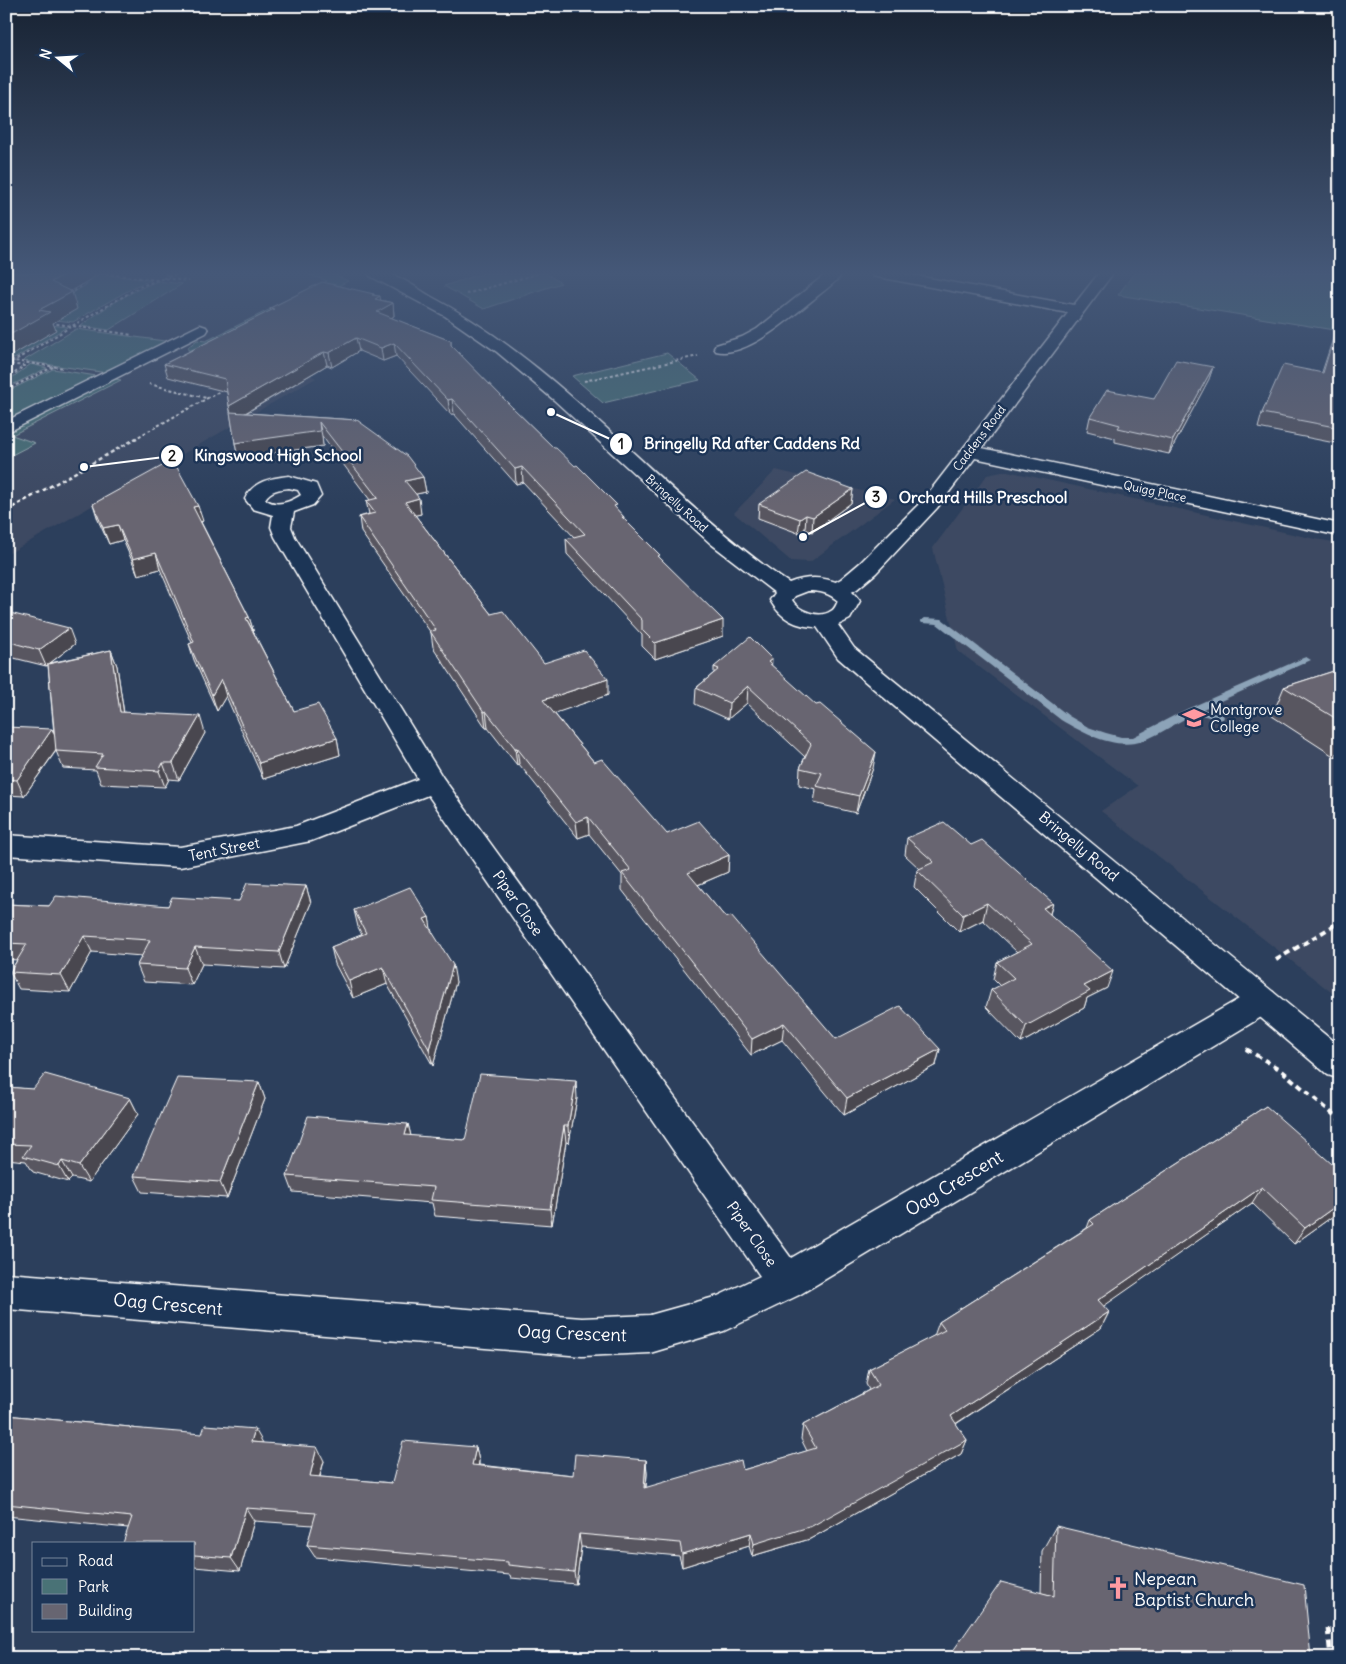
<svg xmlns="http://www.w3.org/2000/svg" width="1346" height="1664" font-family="Delius,sans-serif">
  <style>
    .built { fill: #3e4a62 }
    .green { fill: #497276; stroke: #a4b8ba }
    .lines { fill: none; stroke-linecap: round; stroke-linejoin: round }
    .stream { fill: #8ca3b8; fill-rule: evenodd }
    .minor-casing { stroke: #fff; stroke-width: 3 }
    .major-casing { stroke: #fff; stroke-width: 3 }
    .path-far3 { stroke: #fff; stroke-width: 2; stroke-dasharray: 3 2.5; stroke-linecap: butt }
    .path-far2 { stroke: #fff; stroke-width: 2.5; stroke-dasharray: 4 3; stroke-linecap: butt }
    .path-far1 { stroke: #fff; stroke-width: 4; stroke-dasharray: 6 4.5; stroke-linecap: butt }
    .path { stroke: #fff; stroke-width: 5; stroke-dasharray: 8 5.5; stroke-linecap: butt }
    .minor { fill: #1d3557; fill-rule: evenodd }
    .major { fill: #1d3557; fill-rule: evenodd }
    .wall { fill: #595761; stroke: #fff }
    .shaded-wall { fill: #48474f; stroke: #fff }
    .building { fill: #676571; stroke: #fff }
    .labels { text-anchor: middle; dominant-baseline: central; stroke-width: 5; stroke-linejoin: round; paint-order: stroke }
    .far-street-label { font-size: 12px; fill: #fff; stroke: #1d3557 }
    .poi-label { font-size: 15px; fill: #fff; stroke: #1d3557; text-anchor: start }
    .street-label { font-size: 15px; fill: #fff; stroke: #1d3557 }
    .near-street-label { font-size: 18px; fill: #fff; stroke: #1d3557 }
    .near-poi-label { font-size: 18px; fill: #fff; stroke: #1d3557; text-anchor: start }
    .leader { fill: none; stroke: #fff; stroke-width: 2 }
    .callout-dot { fill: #fff; stroke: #1d3557; stroke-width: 2 }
    .mark-label { font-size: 15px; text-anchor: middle; font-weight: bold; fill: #111 }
    .callout-label { font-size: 16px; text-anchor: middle; font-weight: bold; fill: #fff; stroke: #1d3557; stroke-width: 5; stroke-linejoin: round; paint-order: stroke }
  </style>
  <rect width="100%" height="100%" fill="#2c3f5c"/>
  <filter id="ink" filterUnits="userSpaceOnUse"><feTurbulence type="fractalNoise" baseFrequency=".02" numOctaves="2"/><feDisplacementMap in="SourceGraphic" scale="10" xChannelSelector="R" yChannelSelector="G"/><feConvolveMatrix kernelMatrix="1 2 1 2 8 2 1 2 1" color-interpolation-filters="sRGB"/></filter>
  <g filter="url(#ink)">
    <path class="built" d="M6,273h325l17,8 -112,59 80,38 -310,177z
      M776,470l119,29 -85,63 -19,-1 -57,-48z
      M1007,471l308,68 25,4v456l-239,-188 37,-25 -180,-135 -25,-103 54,-73z"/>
    <path class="green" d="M90,273l61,7 -15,6 -63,36 -43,-5 58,-33 -5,1 -23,-3z
      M331,273l17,8 -69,35 -87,35 -4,-1v-3l9,-7 9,1 121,-60 -19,-7z
      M484,273h61l16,10 -77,26 -40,-23z
      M1134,273h206v58l-222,-36z
      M158,281l24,3 -73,46 -28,-4c22,-18 50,-35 77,-45z
      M50,325l17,2 -53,32 -6,-1 47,-28z
      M76,329l96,13 -64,31 -85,-12z
      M667,353l33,27 -97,23 -31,-27z
      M31,364l16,4 -41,20v-6z
      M53,369l68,11 -109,55 23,8 -29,15v-66z"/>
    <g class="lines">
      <path class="stream" d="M925,618l17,1 127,97 19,11 18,6 15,4h12l54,-28 116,-51 3,-1 5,3 -108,49 20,6 1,2 -1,2 -4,1 -24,-7c-13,7 -48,29 -60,30 -25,4 -52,-10 -74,-23l-124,-96 -15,-1 -2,-2z"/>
      <defs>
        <path id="minor" d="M827,273h16c-7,10 -20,18 -29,26 -22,17 -68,60 -98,52l-2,-3 2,-3 26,-8 15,-8z
          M871,273h30l173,32 25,-32h14l-131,175 358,76v12l-365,-78 -38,50 -61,65 -19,16 -11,6 -8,2 -8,-2 -3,-5 3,-5 11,-6 19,-16 63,-63 145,-187 -190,-36 -5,-1z
          M200,325l6,2 2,3 -2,3 -200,100v-12z
          M289,476l27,8 5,12 -8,9 -19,7 -3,15 4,10 148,241 348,480 460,-266 11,-3 11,3 5,9 -5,9 -474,285 -75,36 -74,22 -68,3 -576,-47v-36l576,45 68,-3 68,-19 42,-20 -332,-481 -117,46 -131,26 -174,-12v-20l174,12 116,-21 122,-47 -143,-242 -4,-10 2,-12 -20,-6 -8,-10c8,-18 26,-21 44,-23zM289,488l9,2 3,5c-11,7 -25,13 -36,4 5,-9 15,-10 24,-11z"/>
        <path id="major" d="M368,273c6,0 13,-1 19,0 14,4 30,15 43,23 134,71 227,194 350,281l9,6c25,-10 55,-5 71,18l-10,18 -12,6 16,23 486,399v32l-12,-4 -467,-397 -23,-20 -21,-31c-21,0 -37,-9 -47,-27l5,-7 -65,-50 -156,-143 -57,-48 -52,-36 -75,-40zM808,591c12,0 21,2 30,10 -2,4 -3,8 -7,10 -11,8 -32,1 -39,-11l3,-4z"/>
      </defs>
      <use href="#minor" class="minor-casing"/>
      <use href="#major" class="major-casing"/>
      <path class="path-far3" d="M100,273l58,7 6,-2 24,3
        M165,273l2,2 -3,3 16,-5
        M69,294l13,-8 -6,-1
        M466,294l74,-21
        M51,323l21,3 69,-40 17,-6
        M6,360l8,1 58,-35 61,9
        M6,366l8,-5 50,7
        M6,380l18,-14 -14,-2
        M584,381l114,-25
        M149,384l57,14
        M6,390l47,-23
        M134,439l90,-50"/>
      <path class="path-far2" d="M6,511l131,-73"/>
      <path class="path-far1" d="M1276,960l64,-38
        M1246,1049l35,21 59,50"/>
      <path class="path" d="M1328,1628l3,30"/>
      <use href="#minor" class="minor"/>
      <use href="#major" class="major"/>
    </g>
    <path class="wall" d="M374,295l6,5 13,3 1,13 -3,2 60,23v5l60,60 113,111v2l36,39 63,78 -68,23 -13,-13v-11l-75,-81 -1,-15 8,-2 -51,-55 -7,2 -62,-70h-4l-54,-58 -13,5 -24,-10 -27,16 -5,-2 -81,48 111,7 66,57 3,15 -10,2 5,20 -6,1 76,99 53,49 64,32 -54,18 40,49 73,72 62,21 -1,17 -30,13 28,33 110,121 104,10 -4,16 -92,50 -62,-75 -31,15 -129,-165v-15l-33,-41 -11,4 -59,-74 -2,1 -29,-37h-2l-53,-81 -2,-14 -70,-101 -2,-15 10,-3 -3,-13 4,-1 -48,-64 1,10 -85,12 -3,-15 -8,-51 -59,-15 -4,-13 107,-53 -1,-3z
      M1337,326h3v118l-82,-16 4,-15 60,-41z
      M1213,367l-4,12 -40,75 -54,-12v-4l-28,-7 3,-14 64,-18z
      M853,489l-2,14 -39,29 -7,-3 -7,4 -40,-15 1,-14z
      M93,504l110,17 -2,1 48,95 5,16 40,78 43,27 3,17 -77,24 -37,-83 -9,15 -23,-51 -5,-16 3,-1 -32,-74 -22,6 -15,-35 -14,4 -11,-24z
      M6,612l69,32 -25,19 61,-13 6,16 7,47 81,20 -26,47 -10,-1 -4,8 -64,-3 -5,-14 -33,-2 -7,-17 -32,45 -18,-1v-68l48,7 -6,-69 -2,1 -40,-10z
      M772,666l101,102 -17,45 -42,-10 2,-14 -17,-4 1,-17 5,-11 -58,-54 -19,16 -33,-15 1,-16 18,-15v-6z
      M1340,669v85l-5,3 -63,-41 12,-29z
      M907,838l64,7 82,58 -3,11 57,74 -20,10 -3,10 -63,35 -35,-36 5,-17 9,-4 -7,-7 4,-17 20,-10 -34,-32 -24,12 -45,-45 3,-17 3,-1 -15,-14z
      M306,886l5,17 -27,66 -82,-5 -10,21 -48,-3 -7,-17 5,-9 -50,-4 -22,40 -51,-3 -9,-17 7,-12 -11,-1v-55l43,2h119l71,-5z
      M354,910l75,7 2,13 25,52 -23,84 -46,-82 -34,14 -18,-34 -4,-17 31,-12 -4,-8z
      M259,1082l6,17 -38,99 -85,-6 -8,-16z
      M6,1087l124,11 8,16 -49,68 -17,-4 -4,4 -35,-10 -7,-11 -20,-2z
      M577,1098l-8,45 -3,-1 -14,83 -117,-9 -3,-13 -139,-11 -6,-16 121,-52 3,12 54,4z
      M1266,1106l74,105 -46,33 -42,-41 -149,103 6,6 -8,16 -145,96 11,16 -6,14 -151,85 -58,17 -3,-10 -67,21 -3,-11 -98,-9 -5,37 -65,-6 -1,-3 -195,-18 -8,-12 6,-20 -59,-4 -14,50 -46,-4v-24l-66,-15 -122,-12v-101l124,12 1,1 131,15 62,18 -4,16 72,6 84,-36 3,14v4l94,10 73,-15 1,14 -1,14 97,-18 64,-19 -6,-12 2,-14 66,-35 -3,-6 3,-15 65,-33 5,-14 148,-94 3,-8z
      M1056,1526l255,132 -270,-65 1,-42z"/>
    <path class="shaded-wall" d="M66,273h35l-44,26 -6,-17z
      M72,292l5,17 -24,14 3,7 -50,29 1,2 -1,1v-25l33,-27z
      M374,294l1,5 5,-3 2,13 11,-6 1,13 -15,9 -7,-30z
      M356,338l3,13 -27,16 -3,-14z
      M394,343l2,13 -13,5 -2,-13z
      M324,352l3,13 -94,55 -4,-14z
      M1213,367l-4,12 -40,75 4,-14z
      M452,399l2,15h-4l-2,-14z
      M319,422l3,14 1,10 -85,12 -3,-15z
      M522,467l1,15 -7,2 -1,-15z
      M423,477l3,15 -19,4 -2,-15z
      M853,489l-2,14 -39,29 1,-15z
      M419,498l2,16 -14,3 -2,-15z
      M198,506l5,15 -5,2 -5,-16z
      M806,515l-1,14 -7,4 2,-14z
      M118,525l5,15 -14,4 -6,-16z
      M156,553l4,16 -22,6 -5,-16z
      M249,617l5,16 -8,-15z
      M723,620v16l-68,23v-16z
      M69,628l6,16 -29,22 -7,-16z
      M111,650l6,16 9,63 -6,-17z
      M772,659l-1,16 -3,-13z
      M221,679l5,17 -9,15 -5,-16z
      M608,679v16l-64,22 -1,-17z
      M748,686l-1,17 -19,16 1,-16z
      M486,711l2,17h-2l-2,-16z
      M200,716l5,17 -26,47 -6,-17z
      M52,729l7,17 -35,50 -7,-16z
      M337,738l3,17 -77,24 -4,-16z
      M1340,746v8l-5,3z
      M515,748h2l2,16 -2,1z
      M876,752l-3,16 -17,45 3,-17z
      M163,763l6,16 -4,8 -6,-16z
      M588,817l1,17 -11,4 -2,-16z
      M729,855l-1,17 -40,17v-16z
      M306,886l5,17 -27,66 -5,-17z
      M987,903l-4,17 -24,12 4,-17z
      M1053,903l-5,17 -5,-12z
      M429,917l3,17 -8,-15z
      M84,936l8,16 -22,40 -9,-17z
      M195,947l7,17 -10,21 -7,-17z
      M453,965l3,17 -23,84 -4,-17z
      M383,967l4,17 -34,14 -4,-17z
      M1113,971l-6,17 -20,10 -3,10 -63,35 5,-17 58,-40z
      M784,1023l-2,17 -31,15 1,-16z
      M940,1049l-4,16 -92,50 3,-17z
      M576,1081l1,17 -8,45 -1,-17z
      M259,1082l6,17 -38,99 -7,-16z
      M130,1098l8,16 -49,68 -10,-16z
      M408,1124l4,16 -7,-5z
      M564,1126l2,16 -14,83 -2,-16z
      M62,1161l10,17 -4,4 -9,-16z
      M1262,1187l-10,16 -161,112 7,-15z
      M1340,1203v8l-46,33 11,-16z
      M1109,1312l-8,16 -155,102 5,-14z
      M255,1429l8,14 -12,-1z
      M967,1440l-6,14 -151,85 -58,17 2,-12z
      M317,1447l7,14 -8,28 -6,-13z
      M476,1447l3,14 -3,18 -4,-14z
      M646,1460l1,14 -3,28v-14z
      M246,1508l8,13 -14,50 -9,-13z
      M751,1533l-2,13 -67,21v-13z
      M579,1534l2,13 -5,37 -2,-12z"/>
    <path class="building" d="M6,273h60l-15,9 21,10 -33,18 11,2 -44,25z
      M322,282l52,12 -2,1 8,1 -5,3 18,4 -16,9 74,29v4l60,61 43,42h2l19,18 2,-1 40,40 -3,1 10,11h-2l38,38 -2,1 65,64 -68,23 -13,-13v-10l-76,-81 19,-5 -63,-67 -7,2 -63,-70 -4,1 -54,-57 -13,5 -25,-10 -27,15 -5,-1 -95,54 -4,-27 -61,-15 110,-55 -4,-1z
      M1337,326h3v102l-78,-15 21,-48 40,8z
      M1176,360l37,7 -40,73 -55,-12 2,-3 -30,-8 17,-27 47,9z
      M230,412l127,8 50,36 16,21 -18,4 14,17 -14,4 86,112 12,-3 41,52 40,-13 24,29 -65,21 51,62 8,-3 65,75 32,-13 30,34 -41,18 38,45 5,-2 105,123 64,-33 40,43 -93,49 -63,-75 -32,16 -130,-166 9,-3 -43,-53 -12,5 -59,-74h-2l-29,-37 -2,1 -54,-81 6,-1 -77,-113 16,-4 -9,-12 12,-3 -59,-76 1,9 -85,12z
      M173,460l25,46 -5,1 56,110 -3,1 48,93 24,-7 19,34 -78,25 -38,-84 -9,16 -23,-51 5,-2 -38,-89 -23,6 -15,-34 -15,3 -10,-24z
      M806,472l47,17 -40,28 -7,-2 -6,4 -41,-15z
      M6,612l63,16 -30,22 -33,-9z
      M750,637l22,22 -4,3 48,43 4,-1 56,48 -17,44 -43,-10 6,-13 -22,-5 11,-24 -63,-58 -19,17 -33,-15 23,-19 -5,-2z
      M111,650l9,62 80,4 -27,47h-10l-4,8 -64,-4 8,-13 -47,-3 -8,-87z
      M1340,669v52l-56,-34z
      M6,727l46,2 -35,51 -11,-1z
      M944,822l27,23 11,-5 71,63 -10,5 70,63 -29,15 6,5 -64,35 -35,-36 23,-12 -17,-16 35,-18 -45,-41 -24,12 -46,-45 17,-8 -27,-24z
      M247,883l59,3 -27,66 -84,-5 -10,21 -48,-3 13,-25 -66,-4 -23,39 -51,-3 17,-28 -21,-1v-39l43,2 7,-10 112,10 4,-9 67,4z
      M410,887l19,30 -5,2 29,46 -24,84 -46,-82 -34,14 -18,-34 35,-14 -12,-23z
      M45,1074l85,24 -51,68 -17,-5 -3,5 -36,-10 8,-11 -25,-1v-57l27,2z
      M480,1074l96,7 -8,45h-4l-14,83 -119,-9 3,-13 -147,-11 21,-60 100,8 -3,11 60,5z
      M177,1078l82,4 -39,100 -86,-6z
      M1266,1106l74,65v32l-35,25 -43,-41 -164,113 11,12 -158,104 16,24 -155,86 -58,18 -3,-11 -69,21 -2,-11 -101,-9 -5,38 -66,-7v-3l-201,-17 9,-32 -70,-5 -15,50 -37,-3v-12h-71l9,-26 -126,-13v-89l124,12v1l72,6 3,-9 50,4 -4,13 66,5 -7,29 82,7 11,-42 73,6 -4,18 101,10 2,-21 71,6 -2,28 97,-28 2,10 73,-22 -13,-23 76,-40 -10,-16 76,-39 -6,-8 155,-98 -4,-4z
      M1056,1526l248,59 7,73h-363l53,-76 53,14z"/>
  </g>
  <linearGradient id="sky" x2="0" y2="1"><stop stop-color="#182333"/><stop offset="0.54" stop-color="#455878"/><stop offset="1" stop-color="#455878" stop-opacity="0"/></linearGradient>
  <rect width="1346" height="506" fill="url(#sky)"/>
  <defs>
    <symbol id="school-bare" viewBox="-9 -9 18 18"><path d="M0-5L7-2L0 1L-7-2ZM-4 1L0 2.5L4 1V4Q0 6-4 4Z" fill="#ff9aa2" stroke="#1d3557" stroke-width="2.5" paint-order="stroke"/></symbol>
    <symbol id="church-bare" viewBox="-9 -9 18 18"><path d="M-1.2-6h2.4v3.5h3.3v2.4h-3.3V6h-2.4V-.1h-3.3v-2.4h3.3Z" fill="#ff9aa2" stroke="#1d3557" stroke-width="2.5" paint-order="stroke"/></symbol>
  </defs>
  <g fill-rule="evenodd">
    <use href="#school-bare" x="1178" y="702" width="32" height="32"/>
    <use href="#church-bare" x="1102" y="1572" width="32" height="32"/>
  </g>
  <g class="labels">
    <g class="far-street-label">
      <text transform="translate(979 438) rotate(-53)">Caddens Road</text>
      <text transform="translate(1155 491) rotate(12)">Quigg Place</text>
      <text transform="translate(677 503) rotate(42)">Bringelly Road</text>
    </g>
    <g class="poi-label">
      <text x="1210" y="709">Montgrove<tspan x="1210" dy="17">College</tspan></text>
    </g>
    <g class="street-label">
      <text transform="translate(1079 846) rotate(40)">Bringelly Road</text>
      <text transform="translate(224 849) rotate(-11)">Tent Street</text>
      <text transform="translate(518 903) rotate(55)">Piper Close</text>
      <text transform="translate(752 1234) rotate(55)">Piper Close</text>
    </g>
    <g class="near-street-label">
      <text transform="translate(954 1183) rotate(-31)">Oag Crescent</text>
      <text transform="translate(168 1304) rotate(5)">Oag Crescent</text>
      <text transform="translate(572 1333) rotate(2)">Oag Crescent</text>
    </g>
    <g class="near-poi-label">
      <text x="1134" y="1578">Nepean<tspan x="1134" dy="21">Baptist Church</tspan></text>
    </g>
  </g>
  <path class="leader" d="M551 412L621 444M84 467L172 456M803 537L876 497"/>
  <g class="callout-dot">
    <circle cx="551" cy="412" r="5"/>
    <circle cx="84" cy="467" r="5"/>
    <circle cx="803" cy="537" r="5"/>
    <circle cx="621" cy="444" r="12"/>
    <circle cx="172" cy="456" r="12"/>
    <circle cx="876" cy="497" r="12"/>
  </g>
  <g class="mark-label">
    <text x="621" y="449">1</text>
    <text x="172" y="461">2</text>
    <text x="876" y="502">3</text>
  </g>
  <g class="callout-label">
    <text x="752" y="449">Bringelly Rd after Caddens Rd</text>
    <text x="278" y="461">Kingswood High School</text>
    <text x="983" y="503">Orchard Hills Preschool</text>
  </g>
  <rect width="1346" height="1664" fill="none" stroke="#1d3557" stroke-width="25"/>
  <rect x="12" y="12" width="1321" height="1639" fill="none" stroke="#fff" stroke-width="2" filter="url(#ink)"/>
  <rect x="32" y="1542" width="162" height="90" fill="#1d3557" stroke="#77869a"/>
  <rect x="42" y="1558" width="25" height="8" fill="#1d3557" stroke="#77869a"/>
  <text x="78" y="1566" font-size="15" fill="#ffffff">Road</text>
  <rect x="42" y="1579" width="25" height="15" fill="#497276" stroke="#77869a"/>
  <text x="78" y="1592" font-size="15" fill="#ffffff">Park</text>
  <rect x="42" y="1604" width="25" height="15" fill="#676571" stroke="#77869a"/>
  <text x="78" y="1616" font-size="15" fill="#ffffff">Building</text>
  <g transform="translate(58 58) rotate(288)" stroke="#1d3557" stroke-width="4" paint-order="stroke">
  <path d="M0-4L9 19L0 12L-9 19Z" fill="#ffffff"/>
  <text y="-8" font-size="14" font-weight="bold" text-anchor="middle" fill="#ffffff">N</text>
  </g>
</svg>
